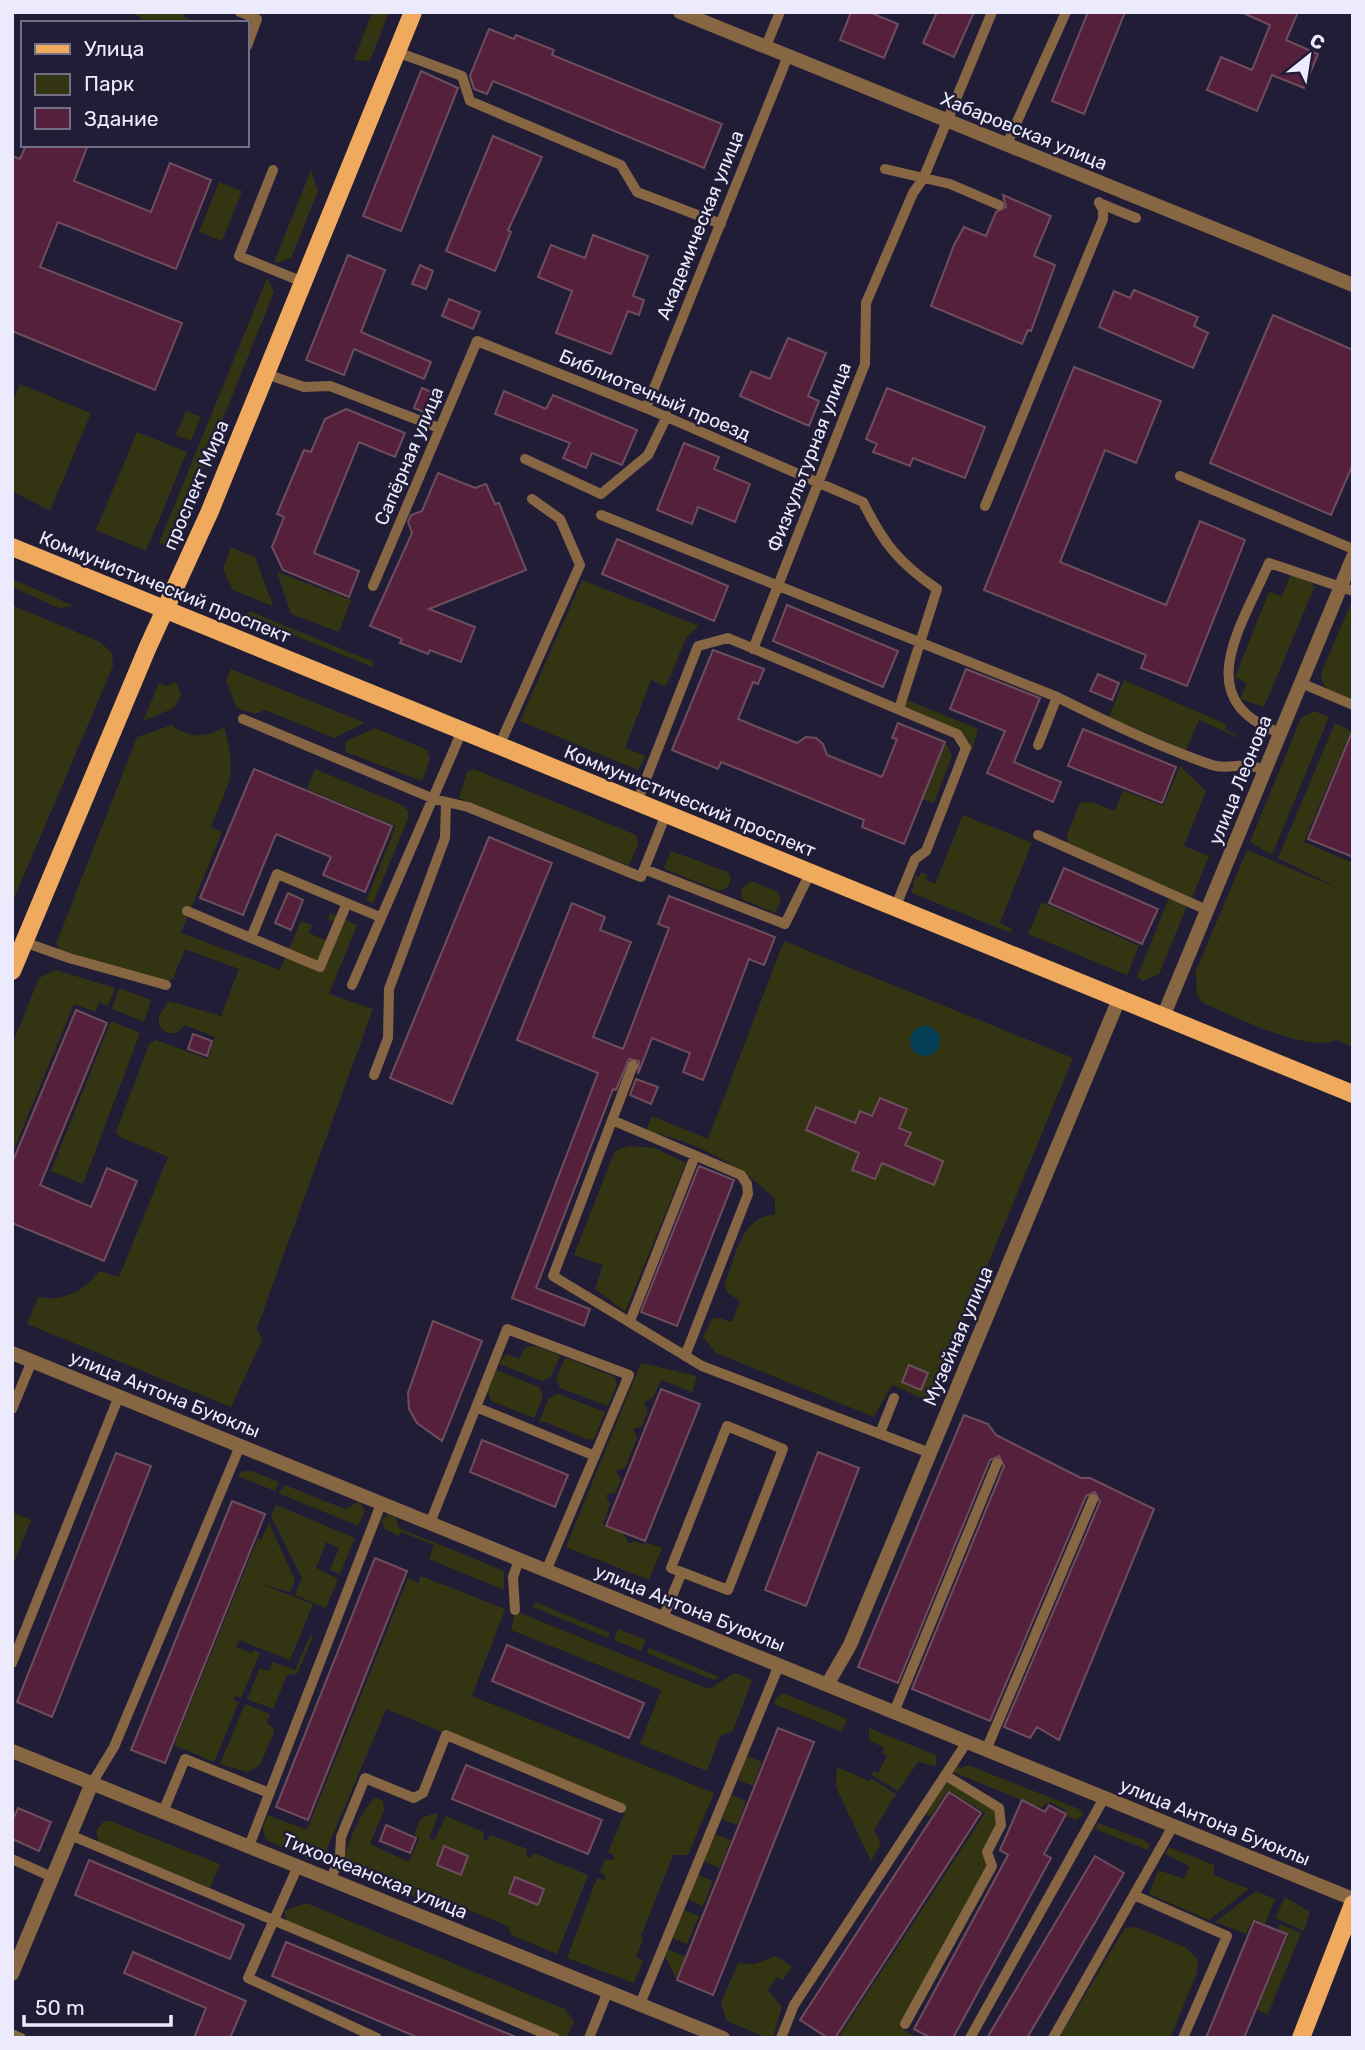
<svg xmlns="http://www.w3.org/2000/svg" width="1365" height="2050" font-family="Rubik,sans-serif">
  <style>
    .green { fill: #333412 }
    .water { fill: #043f57 }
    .building { fill: #55203c; stroke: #6e4e5d; stroke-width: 2 }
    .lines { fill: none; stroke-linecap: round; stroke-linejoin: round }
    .service { stroke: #876643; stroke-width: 10 }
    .minor { stroke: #876643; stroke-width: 14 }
    .tertiary { stroke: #876643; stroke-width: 14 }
    .primary { stroke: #efaa5d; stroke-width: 18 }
    .labels { text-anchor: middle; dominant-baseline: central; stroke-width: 5; stroke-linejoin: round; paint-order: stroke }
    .street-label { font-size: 19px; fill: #ecebfd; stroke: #211d37 }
  </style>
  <rect width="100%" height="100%" fill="#211d37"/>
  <path class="green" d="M129,12h56l-1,5 15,6h-55l-4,-6z
    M372,12h17l-19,49 -16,-1z
    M311,170l7,21 -27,67 -14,5 -3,-1z
    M219,182l23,9 -20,50 -23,-9z
    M267,278l7,14 -103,256 -12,-5z
    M20,384l71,29 -41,98 -38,-20v-90z
    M186,411l15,6 -10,24 -15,-6z
    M137,432l50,20 -41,99 -50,-21z
    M231,547l24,10 18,49 -40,-16 -10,-21z
    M277,572l74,28 -12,32 -48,-18z
    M1291,574l21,9 2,5 -50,119 -24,-8 7,-16 -12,-6 34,-85 13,4z
    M12,579l62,27 -15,2 -47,-21z
    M582,580l117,46 -13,12 -20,48 -15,-6 -26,68 21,8 -8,14 -118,-49z
    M1353,599v103c-16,-7 -35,-11 -31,-31z
    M12,605l88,37 12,11 1,13 -101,237z
    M249,611l125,51 -2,5 -127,-52z
    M231,669l134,54 -31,15 -69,-28 -10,4 -18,-6 -11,-27z
    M1124,680l102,44 -1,5 24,13 -50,-22 -13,30 -77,-33z
    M176,682l5,13 -7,13 -31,13 16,-38 8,3z
    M907,700l71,29 -7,25 -2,-12 -5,-6 -61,-27z
    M1314,711l15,6 -57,138 -22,-13 51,-124z
    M1335,723l16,8 -47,111 49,21v184l-17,-7c-31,13 -101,-24 -131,-36 -14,-10 -5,-19 -10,-31l52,-123 93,39 -62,-31z
    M172,725c17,14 34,13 52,2 14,50 5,54 -13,100l11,5 -41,101 99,37 21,-49 11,4 -3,8 18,8 8,-19 -7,-3 2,-6 27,12 -28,69 44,15 -116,319 5,12 -31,67 -204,-83 11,-27c25,5 47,-6 61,-26l20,6 49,-120 -48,-20 -4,-5 33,-88 7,-4 52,19 7,-22 -30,-12 -8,8h-10l-8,-7v-10l10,-15 52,15 18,-47 -54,-20 -12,30 -8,4 -105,-33 -4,-6 81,-207z
    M375,728l52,22 3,9 -8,22 -76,-29 -1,-10z
    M946,743l6,13 -18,47 -12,-4z
    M1180,766l26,25 -22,55 25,10 -17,42 -125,-54v-9l13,-32 12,-1 23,9 8,-21 40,16z
    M315,769l87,36 6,6v8l-35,84 -7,-2 30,-75 -89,-37z
    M474,769l162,66 2,9 -9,22 -170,-68 8,-26z
    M963,815l69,28 -32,80 12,6 -1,4 -99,-40 3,-17 4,1 2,-5 7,3 -2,5 9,4z
    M671,851l57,21 3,6 -3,9 -9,4 -52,-21 -3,-2z
    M751,881l27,11 3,8 -6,13 -33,-14 -1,-10z
    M1169,898l18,8 -28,68 -16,7 -6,-4z
    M1042,902l97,44 -12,29 -99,-41z
    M784,941l289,117 -142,344 -39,-17 -18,32 -158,-64 -13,-16 9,-18 8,-1 12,4 8,-21 -11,-7 -5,-8c10,-26 18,-72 51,-71v-16c-35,-35 -81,-58 -129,-68l6,-15 56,23z
    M56,970l59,18 -7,18 -9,-4 -3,10 -22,-8 -62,150v-109l27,-67z
    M119,988l32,12 -7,22 -32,-13z
    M111,1021l29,12 -57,151 -32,-13z
    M630,1146l25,2 31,15 -61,149 -30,-23 8,-24 -29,-10 40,-102 5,-4z
    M529,1346h7l79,31 2,8 -9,21 -48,-18 -4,-9 9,-21 -5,-2 -9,21 -9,4 -43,-17 7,-10 13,5 4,-9z
    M641,1363l56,13 -5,16 -31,-12 -8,18 -9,4 4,9 -6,15 -9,3 4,9 -12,30 -9,3 5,9 -6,13 -9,2 4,9 -7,21 20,8 6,11 5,-3 10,4 1,-3 17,6 -13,32 -83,-33z
    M496,1370l43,17 4,9 -9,22 -43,-17 -3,-11z
    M558,1394l47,18 -11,27 -6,1 -42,-18h-7l10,-24z
    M243,1471h9l27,11 -4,9 -37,-15z
    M285,1485l60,24 14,-8 6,10 -7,15 -80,-33z
    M276,1505l79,33 -15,36 -10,-4 9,-22 -13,-6 -10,26 22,11 -12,29 -31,-13 7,-17 -31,-62z
    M12,1512l19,8 -18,45 -1,-1z
    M389,1514l7,3 3,11 105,43v19l-75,-31 5,-14 -33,-13 -3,4 -13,-7 -4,-9z
    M269,1523l26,57 -5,12 -29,-8 52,20 -23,56 -51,-20 -3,7 16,6 2,-3 6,3 -19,45 -6,-2 -1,4 5,2 -25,60 -40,-17 84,-207 3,2z
    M421,1576l84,33 -33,87 242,97 -26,62h-15l-32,81 2,4 -7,17 7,4 -9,22 -67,-25 30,-80 8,2 1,-4 -6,-4 5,-13 8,1 1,-4 -6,-4 19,-45 -241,-98 -65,154 -51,-21 -6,-6 -1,-9 5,-12 39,15 101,-252 10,5z
    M535,1602l75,31 -2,5 -75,-31z
    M515,1611l194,78 26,-16 17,7 -19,51 -13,5 -13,35 -67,-27 21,-54 -150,-60z
    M618,1629l28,11 -5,11 -27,-11z
    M310,1636l3,1 -16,37 -10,1 -14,34 -26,-10 13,-31 9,3 4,-9 22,8z
    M649,1648l71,29 -6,3 -67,-27z
    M783,1693l64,26 -5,13 -68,-28 1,-5z
    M245,1704l25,10 -3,9 8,7 -15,35 -13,7 -27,-8z
    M869,1728l67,27v11l-18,-4 -20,29 -26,-16 1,-4 5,2 9,-17 -5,-3 2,-5 -15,-8z
    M747,1756l15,6 -9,24 -15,-6z
    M957,1765l4,3 7,-3 111,44 5,6 -9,5 -8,-4 -2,-6 -15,-8 -9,6 -88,-36z
    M837,1767l32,14 2,-3 25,16 -22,36 7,14 -10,17 -31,-65 -4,-10z
    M946,1780l50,29 2,14 -10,43 -89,161 19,11h-80l147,-225 -37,-23 -18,27 -6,-4z
    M731,1795l15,6 -9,24 -15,-6z
    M376,1798l7,3 1,9 -14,34 39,18 10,-23 -5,-4 7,-17 15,-5 2,3 -9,22 5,3 12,-25 38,16 -1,8 4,1 3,-6 37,14 -1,7 4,2 4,-5 54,22 -31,79 -46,-19 -3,-9 -82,-33 -8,5 -70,-29 -4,-6c1,-15 19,-59 32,-65z
    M104,1821h6l110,43 -10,24 -111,-46 -3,-11z
    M1098,1823l46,17 6,5 -2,5 -53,-21z
    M715,1834l16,6 -11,28 -16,-7z
    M1169,1847l45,18v10l35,14 -40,31 -60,-26 9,-24 26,9 5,-13 -24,-12z
    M698,1875l15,6 -10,25 -15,-6z
    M1256,1891l19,8 -10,25 -12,-5 -7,15 -31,-12z
    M1285,1897l25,15 -6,19 -29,-13z
    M306,1903l259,106 9,12 -7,17 -280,-116 -3,-11z
    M684,1910l15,6 -12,28 -15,-6z
    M1280,1924l21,9 -33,81 -11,-4 32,-76 -11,-5z
    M1136,1927l51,21 11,12 -1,13 -27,65h-111l66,-110z
    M668,1949l18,8 -9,23 -12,-24z
    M776,1956l16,11 -9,13 -6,-3 -9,13 14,17 -9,31h-6l-40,-17 -6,-18 17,-40 17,1z"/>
  <path class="water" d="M910 1041a15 15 0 1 1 30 0a15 15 0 1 1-30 0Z"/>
  <path class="building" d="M851,12h18l29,12 -14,34 -44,-18z
    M937,12h37l-20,45 -31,-14z
    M1088,12h37l-41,102 -32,-13z
    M1241,12h57l-12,28 32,14 -14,34 -32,-13 -15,36 -50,-21 14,-33 31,13 18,-45z
    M489,29l25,10 2,-4 38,15 -2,5 170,69 -18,44 -211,-87 -6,13 -13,-5 -4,-13z
    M421,71l37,17 -57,143 -38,-15z
    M493,136l49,21 -34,73 3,2 -16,39 -49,-20z
    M26,145h62l-14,36 77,31 19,-49 41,17 -35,89 -118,-47 -18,45 142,56 -27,67 -143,-59v-175l8,3z
    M1003,195l48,21 -17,40 21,9 -24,66 -3,-1 -6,14 -91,-38 23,-61 10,-18 22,9 10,-24 10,-5z
    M593,235l55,21 -15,40 11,4 -5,15 -11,-4 -17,43 -55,-21 16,-42 -34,-14 13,-32 34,13z
    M348,255l37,15 -24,62 70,30 -7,17 -70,-30 -10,26 -38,-15z
    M420,265l13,6 -7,18 -14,-5z
    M1134,290l64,27 -4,9 14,7 -15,35 -94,-41 15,-36 16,7z
    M449,299l31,13 -7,17 -31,-13z
    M1273,315l80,35v114l-22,51 -121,-52z
    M788,338l38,15 -18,43 11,5 -10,25 -69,-30 11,-25 19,8z
    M1074,367l87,34 -25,62 -31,-13 -45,112 106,43 34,-84 45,19 -58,146 -46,-18 5,-13 -162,-65z
    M422,388l19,8 -8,20 -19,-8z
    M887,388l98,39 -20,51 -52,-20 -3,8 -37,-14 4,-8 -11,-5z
    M504,391l42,18 7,-14 84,35 -15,35 -30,-12 -6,15 -23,-10 7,-15 -75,-29z
    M346,409l59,24 -10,24 -36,-15 -45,111 45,18 -10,26 -66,-27 -11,-23 12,-30 -7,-3 27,-64 7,2 14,-33z
    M684,443l35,14 -5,12 36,15 -15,38 -37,-15 -6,17 -35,-14z
    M438,473l37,15 11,-4 9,20 4,-1 27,67 -97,39 46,18 -14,35 -31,-12 -2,4 -28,-11 2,-4 -32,-13 42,-93 -4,-11 3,-7 11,-4z
    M617,539l111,47 -14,35 -112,-47z
    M787,605l111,46 -15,36 -110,-46z
    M713,650l51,19 -6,15 -5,-2 -15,37 59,24 9,-6 10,1 7,6 4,11 55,22 15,-38 -5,-1 6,-15 47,19 -41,102 -42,-17 2,-7 -143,-58 -3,7 -46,-19z
    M966,669l74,29 -26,64 47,20 -8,20 -66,-29 18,-42 -55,-22z
    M1098,674l21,9 -7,17 -22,-9z
    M1083,729l93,38 -14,36 -94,-37z
    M1352,732h1v125l-45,-18z
    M254,769l138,57 -27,66 -42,-17 8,-18 -55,-23 -33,81 -43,-17z
    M489,837l63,26 -100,241 -62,-26z
    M1064,868l94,41 -16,35 -93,-41z
    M288,893l15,7 -12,30 -16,-7z
    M669,896l106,41 -11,28 -15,-6 -46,121 -20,-8 7,-19 -38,-15 -14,36 1,-13 -10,-2 -13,31 -3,-1 -77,199 54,21 -6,17 -72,-28 86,-225 -81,-33 55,-137 33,14 -5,13 31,12 -38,95 30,12 46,-121 -11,-4z
    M76,1010l31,13 -67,162 51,22 16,-39 30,13 -33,80 -92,-38v-60z
    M193,1034l19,7 -5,15 -19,-7z
    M636,1079l22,8 -7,17 -21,-9z
    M880,1098l27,11 -8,19 12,5 -6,12 38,16 -9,24 -52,-22 -7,16 -23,-9 7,-17 -53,-23 10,-23 39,16 5,-12 12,5z
    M699,1166l35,14 -57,146 -36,-14z
    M433,1321l49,20 -40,100 -25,-18 -8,-14 -1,-16z
    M909,1365l19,8 -7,17 -19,-8z
    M661,1389l39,15 -55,137 -39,-15z
    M964,1415l24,9 8,11 85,43h9l64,31 -95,231 -22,-13 -7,11 -26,-11 96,-225 -5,-10 -9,4 -96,225 -78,-32 92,-223 -5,-10 -9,4 -92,223 -40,-16z
    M482,1440l86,35 -13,32 -85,-35z
    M818,1452l41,16 -53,138 -41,-16z
    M116,1453l35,13 -99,251 -35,-15z
    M232,1501l33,13 -100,249 -34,-13z
    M375,1558l32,13 -99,249 -32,-13z
    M507,1645l137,58 -15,35 -137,-57z
    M778,1728l36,14 -101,253 -36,-15z
    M466,1765l136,55 -14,34 -136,-55z
    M949,1792l32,21 -146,225h-7l-28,-18z
    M1022,1800l23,12 4,-7 17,9 -22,40 7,4 -98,180h-22l-17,-9 94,-174 -8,-5z
    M18,1808l33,14 -12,29 -27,-12v-18z
    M386,1825l30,13 -6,15 -30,-12z
    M444,1846l24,10 -7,19 -24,-10z
    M1095,1856l29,17 -97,165h-40z
    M89,1860l155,65 -14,34 -155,-64z
    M515,1877l29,12 -6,16 -29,-12z
    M1254,1921l33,13 -43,104h-38z
    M286,1942l230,95v1h-97l-147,-62z
    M133,1952l113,49 -16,37h-36l12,-30 -82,-35z"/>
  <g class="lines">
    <path class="service" d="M240,12l17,7 -10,27
      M766,46l14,-34
      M397,52l65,24 8,25 151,64 16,27 84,32
      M1007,144l59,-132
      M885,169l65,15 49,21
      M273,170l-34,86 64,26
      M1099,203l37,15
      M266,374l38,13 26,-1 109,42
      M646,408l142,-352
      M525,459l76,35 47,-39 19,-39
      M1180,476l173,73
      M985,506l118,-287v-9l-4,-8
      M601,515l456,182c50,25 102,50 155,68 17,6 29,-5 52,5
      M373,586l104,-245 169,67 217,94c20,41 36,61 74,87l-38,120
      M753,649l112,-285 1,-61 47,-110 10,-14 69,-167
      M1301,683l52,22
      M243,719l191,80 34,8 173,70 25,-63
      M1280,733c-92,-33 -38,-107 -11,-170l84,28
      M1038,745l19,-48
      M499,746l81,-181 -20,-46 -28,-20
      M637,802l61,-156 30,-8 229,96 9,14 -40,103 -11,8 -20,49
      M1038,835l169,75
      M644,869l141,55 25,-51
      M187,911l133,56 27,-64
      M251,938l26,-64 103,43
      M24,942l45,16 97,27
      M352,985l110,-254
      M633,1065l-80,211 149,90 228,87
      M374,1075l14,-37 1,-49 56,-151 1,-35
      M612,1120l129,55 6,9 1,10 -63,162
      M630,1321l65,-165
      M476,1407l119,49
      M12,1409l20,-48
      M727,1426l56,23 -55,141 -57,-22z
      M880,1433l14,-35
      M430,1523l77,-194 122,46 -83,196
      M515,1610l-2,-33 6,-17
      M663,1618l19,-46
      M12,1663l107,-267
      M894,1712l103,-249
      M986,1750l107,-251
      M92,1783l22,-36 126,-301
      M163,1812l22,-53 84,34
      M70,1835l485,203
      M249,1846l132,-342
      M12,1859l40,18
      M298,1866l-50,112 129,60
      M331,1879l9,-24 1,-18 24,-59 49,20 9,-5 23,-58 175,73
      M1134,1895l93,41 -44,102
      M640,2004l139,-339
      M905,2024l87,-158 -5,-14 14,-27 -2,-17 -54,-33
      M12,2034l9,4
      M589,2038l19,-47
      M781,2038l13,-33 173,-263
      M970,2038l134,-240
      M1053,2038l120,-212"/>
    <path class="minor" d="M1163,1017l190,-460
      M12,1353l1341,546
      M827,1685l23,-40 269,-646
      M12,1974l80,-191"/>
    <path class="tertiary" d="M680,12l673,273
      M12,1751l711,287"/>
    <path class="primary" d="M12,547l1341,547
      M12,971l135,-322 63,-138 203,-499
      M1301,2038l52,-134"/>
  </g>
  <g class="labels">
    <g class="street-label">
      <text transform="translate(1024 131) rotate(22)">Хабаровская улица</text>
      <text transform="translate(700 225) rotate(-68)">Академическая улица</text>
      <text transform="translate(655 395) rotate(23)">Библиотечный проезд</text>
      <text transform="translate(409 456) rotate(-67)">Сапёрная улица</text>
      <text transform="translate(809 457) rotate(-69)">Физкультурная улица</text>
      <text transform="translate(196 485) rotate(-67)">проспект Мира</text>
      <text transform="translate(165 587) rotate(22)">Коммунистический проспект</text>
      <text transform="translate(1240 780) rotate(-68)">улица Леонова</text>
      <text transform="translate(690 801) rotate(22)">Коммунистический проспект</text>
      <text transform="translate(958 1336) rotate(-67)">Музейная улица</text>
      <text transform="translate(165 1394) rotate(22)">улица Антона Буюклы</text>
      <text transform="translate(690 1608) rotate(22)">улица Антона Буюклы</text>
      <text transform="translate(1215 1822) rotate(22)">улица Антона Буюклы</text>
      <text transform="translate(375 1876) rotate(22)">Тихоокеанская улица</text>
    </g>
  </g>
  <rect width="1365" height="2050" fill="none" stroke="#ecebfd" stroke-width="28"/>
  <rect x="21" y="21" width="228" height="126" fill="#211d37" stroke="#726f86" stroke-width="2"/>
  <rect x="35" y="44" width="35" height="10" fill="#efaa5d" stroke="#726f86" stroke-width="2"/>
  <text x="84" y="56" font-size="21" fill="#ecebfd">Улица</text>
  <rect x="35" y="74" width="35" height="21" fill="#333412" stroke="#726f86" stroke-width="2"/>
  <text x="84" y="91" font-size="21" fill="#ecebfd">Парк</text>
  <rect x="35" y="108" width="35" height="21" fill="#55203c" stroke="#726f86" stroke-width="2"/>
  <text x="84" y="126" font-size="21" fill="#ecebfd">Здание</text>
  <g transform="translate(1309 56) rotate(30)" stroke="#211d37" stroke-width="5" paint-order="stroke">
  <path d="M0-5L12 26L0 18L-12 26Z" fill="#ecebfd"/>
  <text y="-10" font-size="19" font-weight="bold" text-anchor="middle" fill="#ecebfd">С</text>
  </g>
  <path d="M24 2015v10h147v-10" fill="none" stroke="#ecebfd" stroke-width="3.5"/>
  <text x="35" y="2015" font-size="21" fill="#ecebfd" stroke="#211d37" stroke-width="5" paint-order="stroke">50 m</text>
</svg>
